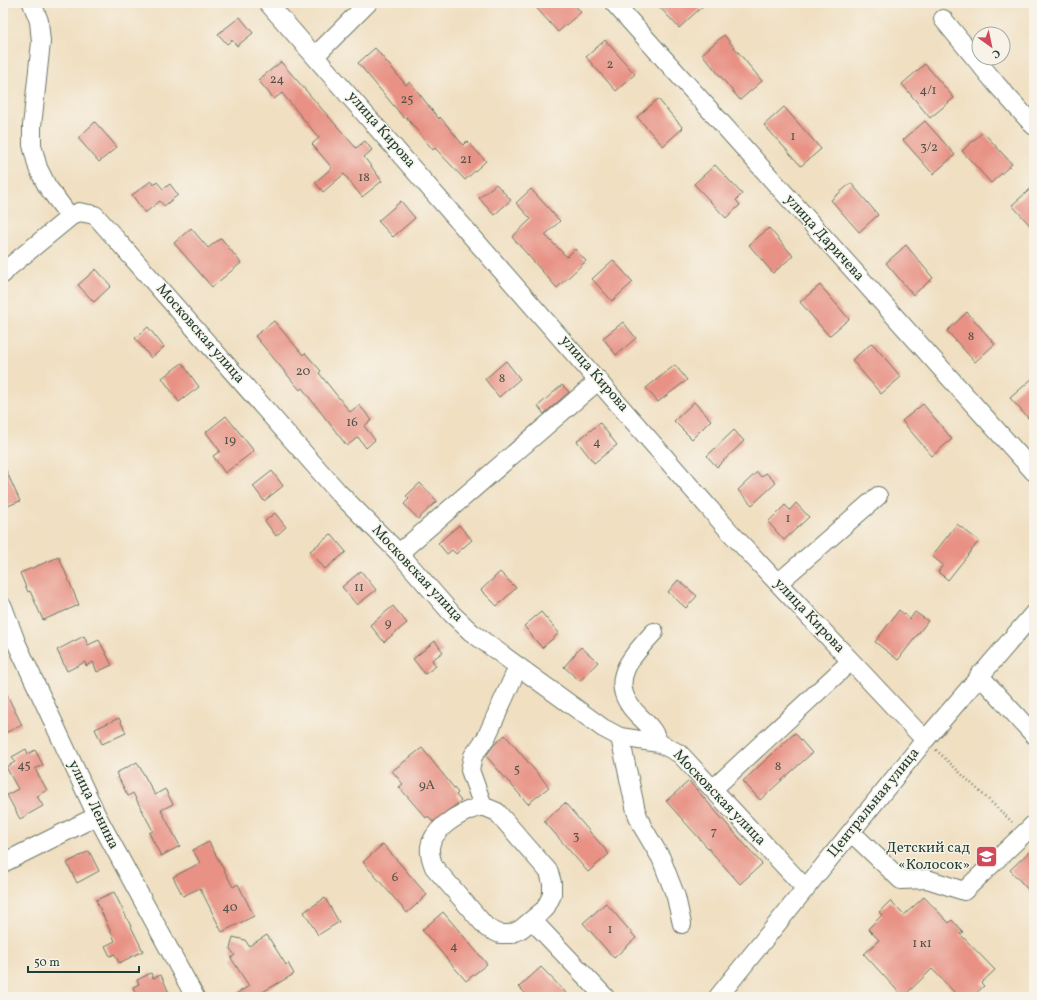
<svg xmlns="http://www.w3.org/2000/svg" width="1037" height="1000" font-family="Vollkorn,serif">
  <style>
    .building { fill: #e89184 }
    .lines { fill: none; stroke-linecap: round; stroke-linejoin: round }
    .minor-casing { stroke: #687665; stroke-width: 20 }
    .path { stroke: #687665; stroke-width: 2.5; stroke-dasharray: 1 3; stroke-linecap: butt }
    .minor { stroke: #fff; stroke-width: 18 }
    .labels { text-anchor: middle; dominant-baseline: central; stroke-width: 3; stroke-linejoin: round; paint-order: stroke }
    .number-label { font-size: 13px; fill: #515248 }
    .street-label { font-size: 15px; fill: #1f3d34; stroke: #f7f3e8 }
    .poi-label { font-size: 15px; fill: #1f3d34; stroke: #f7f3e8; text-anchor: end }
  </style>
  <rect width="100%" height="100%" fill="#f7f3e8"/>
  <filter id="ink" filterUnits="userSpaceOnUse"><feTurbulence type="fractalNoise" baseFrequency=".025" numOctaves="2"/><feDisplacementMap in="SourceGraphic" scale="8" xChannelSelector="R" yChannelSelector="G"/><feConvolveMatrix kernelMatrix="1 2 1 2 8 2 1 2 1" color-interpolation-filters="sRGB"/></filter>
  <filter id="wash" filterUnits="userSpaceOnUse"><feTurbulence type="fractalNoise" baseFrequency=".012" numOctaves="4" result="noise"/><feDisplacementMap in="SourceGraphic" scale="16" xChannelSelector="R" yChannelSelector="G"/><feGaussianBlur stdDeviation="0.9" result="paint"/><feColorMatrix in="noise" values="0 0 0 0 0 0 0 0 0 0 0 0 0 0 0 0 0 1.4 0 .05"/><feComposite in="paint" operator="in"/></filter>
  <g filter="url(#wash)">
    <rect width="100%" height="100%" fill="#f0dfc1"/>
    <g id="blocks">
      <path class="building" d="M532,3h41l8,9 -23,20z
        M656,3h50l-27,25z
        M240,17l13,16 -16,13 -5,-6 -5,4 -9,-10z
        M724,35l38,46 -22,19 -38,-46z
        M605,40l30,34 -19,17 -30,-34z
        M375,48l31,37 4,-3 29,37 1,-2 23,28 4,-4 19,20 -21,19 -30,-32 -2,2 -27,-33 -2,1 -46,-55z
        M281,62l75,86 9,-7 7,9 -8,7 18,24 -20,16 -18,-23 -21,18 -8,-10 17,-14 -20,-24 7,-6 -37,-45 -8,6 -16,-19z
        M925,64l29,34 -24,20 -28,-34z
        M658,99l25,29 -20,18 -26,-29z
        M784,107l37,42 -20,17 -37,-41z
        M925,121l30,34 -22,19 -30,-34z
        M95,122l22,25 -18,15 -21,-24z
        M983,132l29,32 -21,19 -29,-32z
        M715,165l27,29 -6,6 4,5 -14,13 -32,-34z
        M151,181l3,4 3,-3 6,7 7,-5 8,11 -14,11 -4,-5 -15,12 -13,-18z
        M851,183l27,32 -19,17 -28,-32z
        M496,184l15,16 -17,15 -15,-17z
        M1034,186v44l-22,-25z
        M531,189l29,32 -15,14 22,22 8,-8 11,12 -29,27 -45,-51 19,-18 -15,-16z
        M401,201l14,17 -22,19 -15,-16z
        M191,228l17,20 13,-10 20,25 -29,24 -38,-44z
        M769,228l24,28 -20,17 -24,-28z
        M906,245l27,33 -20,17 -27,-32z
        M613,260l20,22 -21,19 -20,-22z
        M96,269l15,17 -17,16 -16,-17z
        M820,285l29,34 -20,17 -29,-34z
        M967,312l28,32 -20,18 -28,-31z
        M274,321l29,34 2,-2 16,18 -2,2 31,39 9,-7 13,15 -8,6 11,14 -9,8 -8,-11 -11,9 -45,-58 -2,2 -45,-54z
        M623,322l13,16 -20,17 -13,-17z
        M148,327l16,20 -13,11 -16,-20z
        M872,343l29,34 -20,17 -29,-34z
        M506,361l14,18 -21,18 -14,-18z
        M182,363l17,24 -20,15 -17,-24z
        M675,365l12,15 -29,22 -12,-14z
        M1034,377v36l-6,5 -18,-20z
        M562,385l7,7 -25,22 -6,-8z
        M694,402l17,18 -19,19 -18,-18z
        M923,404l29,35 -20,17 -30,-35z
        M226,416l28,35 -29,22 -12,-17 7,-5 -14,-19z
        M600,423l17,22 -23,18 -17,-22z
        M734,430l10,11 -27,26 -10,-11z
        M3,464l17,37 -17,7z
        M272,471l11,15 -19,15 -11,-15z
        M757,472l4,5 5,-4 10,10 -24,22 -14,-15z
        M420,483l17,18 -19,18 -14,-15 5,-5 -3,-3z
        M796,503l13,14 -25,23 -16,-18 17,-17 5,5z
        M275,513l11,14 -10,9 -11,-15z
        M957,524l22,17 -31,39 -10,-8 5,-7 -11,-9z
        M459,525l13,15 -16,14 -4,-4 -5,4 -9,-11z
        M331,534l15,18 -21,17 -15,-18z
        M59,557l20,48 -36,15 -13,-29 -2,1 -8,-19z
        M361,571l15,19 -19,15 -15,-18z
        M500,572l16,16 -19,18 -16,-16z
        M678,580l19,16 -11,12 -18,-16z
        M393,606l14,17 -23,19 -14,-17z
        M899,610l11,9 5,-7 13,9 -30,39 -23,-18z
        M541,612l18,21 -17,15 -18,-22z
        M84,636l4,9 11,-5 13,25 -15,7 -4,-10 -7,4 -1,-4 -18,9 -10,-21z
        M435,641l8,11 -11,8 4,6 -11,8 -12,-15z
        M581,647l17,15 -18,19 -16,-14z
        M3,687l19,38 -19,9z
        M119,718l7,15 -24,11 -7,-15z
        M795,733l17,20 -52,47 -17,-19z
        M505,735l44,52 -21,17 -42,-48 8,-11z
        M422,748l36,45 -2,2 5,6 -28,21 -5,-6 -2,2 -27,-31 4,-3 -11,-13z
        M26,749l2,5 7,-4 8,15 -8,4 12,21 -10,6 6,10 -23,13 -13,-24 11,-6 -12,-22 9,-5 -3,-5z
        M137,762l18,33 10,-6 8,15 -12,6 19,36 -19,10 -12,-23 4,-2 -20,-38 -5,3 -12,-23z
        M689,781l73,83 -22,20 -74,-83z
        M565,803l44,51 -21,18 -44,-51z
        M209,842l24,45 5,-3 16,32 -32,16 -22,-44 -17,8 -10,-19 27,-14 -7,-13z
        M383,844l44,51 -20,18 -44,-51z
        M1034,847v49l-24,-26z
        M89,851l10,20 -22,12 -10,-20z
        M114,892l29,59 -24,12 -4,-9 -5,2 -5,-10 10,-5 -19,-41z
        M924,897l25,26 3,-3 11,12 -3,2 35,36 -14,13 3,3 -12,11h-13l-27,-28 -29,28 -39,-43 15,-14 -11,-11 14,-14 -3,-3 11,-11 14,14z
        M325,898l14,24 -21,13 -14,-23z
        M606,903l30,35 -22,20 -31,-35z
        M443,912l44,52 -21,17 -44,-51z
        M267,935l19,30 2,-2 6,11 -40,23h-23l18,-11 -18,-28 4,-3 -5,-6 3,-12 12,3 4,6z
        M541,967l29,30h-41l-10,-10z
        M151,973l2,5 8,-3 8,18 -8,4h-24l-4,-10 6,-3 -2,-4z"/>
    </g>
  </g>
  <g filter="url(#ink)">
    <use href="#blocks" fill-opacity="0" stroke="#687665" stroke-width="1"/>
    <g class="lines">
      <defs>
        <path id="minor" d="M32,3l7,18 2,21 -9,84v19l6,23 9,18 23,31
          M268,3l462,529 195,208
          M614,3l420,469
          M943,19l54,66 37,41
          M315,56l53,-53
          M3,274l5,-6 62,-51 9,-5 16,3 243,277 61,61 53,61 19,18 132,96 17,9 39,6 21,11 126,135
          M399,553l200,-173
          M778,583l100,-87
          M3,607l13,35 81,174 98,181
          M654,632c-18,20 -44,44 -25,72 6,10 16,16 23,26 3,4 5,9 7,13
          M979,675l55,60
          M620,737l16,74 6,15 19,32 15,39 6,27
          M713,789l138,-128
          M483,806l14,6 52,60 3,11v12l-7,14 -24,20 -10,5h-11l-13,-6 -53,-61c-3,-8 -6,-16 -3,-24 7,-19 34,-33 52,-37z
          M483,806l-13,-36 3,-14 13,-18 32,-71
          M851,832l50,48 26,-1 37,12 70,-67
          M3,863l94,-47
          M532,920l73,77
          M718,997l207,-257 109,-127"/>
      </defs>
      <use href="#minor" class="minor-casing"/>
      <path class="path" d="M936,750l76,72"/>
      <use href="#minor" class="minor"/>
    </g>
  </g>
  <defs>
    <symbol id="school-square" viewBox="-11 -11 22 22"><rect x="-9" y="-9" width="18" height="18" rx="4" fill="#d1495b" stroke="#f7f3e8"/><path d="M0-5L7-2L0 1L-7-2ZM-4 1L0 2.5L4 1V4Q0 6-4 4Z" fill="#fff"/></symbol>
  </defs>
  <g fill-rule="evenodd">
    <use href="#school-square" x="974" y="844" width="25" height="25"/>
  </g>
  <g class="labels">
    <g class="number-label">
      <text x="610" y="65">2</text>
      <text x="277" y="80">24</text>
      <text x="928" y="91">4/1</text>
      <text x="407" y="100">25</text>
      <text x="793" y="137">1</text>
      <text x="929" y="148">3/2</text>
      <text x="466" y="160">21</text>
      <text x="364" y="178">18</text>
      <text x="971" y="337">8</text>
      <text x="303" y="372">20</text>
      <text x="502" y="379">8</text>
      <text x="352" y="423">16</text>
      <text x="230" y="441">19</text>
      <text x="597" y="443">4</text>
      <text x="788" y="519">1</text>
      <text x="359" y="588">11</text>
      <text x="388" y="624">9</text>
      <text x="24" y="766">45</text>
      <text x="778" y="767">8</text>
      <text x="517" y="770">5</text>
      <text x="427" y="786">9А</text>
      <text x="714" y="832">7</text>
      <text x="576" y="837">3</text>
      <text x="395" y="878">6</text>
      <text x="230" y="908">40</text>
      <text x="610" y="930">1</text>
      <text x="922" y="944">1 к1</text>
      <text x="454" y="947">4</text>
    </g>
    <g class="street-label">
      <text transform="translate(381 130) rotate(49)">улица Кирова</text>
      <text transform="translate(824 238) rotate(48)">улица Даричева</text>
      <text transform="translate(200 334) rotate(49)">Московская улица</text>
      <text transform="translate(594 374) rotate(49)">улица Кирова</text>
      <text transform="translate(417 574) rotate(47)">Московская улица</text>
      <text transform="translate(809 616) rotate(47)">улица Кирова</text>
      <text transform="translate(719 798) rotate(46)">Московская улица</text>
      <text transform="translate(874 803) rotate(-51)">Центральная улица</text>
      <text transform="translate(93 805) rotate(64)">улица Ленина</text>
    </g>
    <g class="poi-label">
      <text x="970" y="848">Детский сад<tspan x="970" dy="17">«Колосок»</tspan></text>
    </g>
  </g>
  <rect width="1037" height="1000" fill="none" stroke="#f7f3e8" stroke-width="16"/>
  <g transform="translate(991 46) rotate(147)"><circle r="19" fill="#f7f3e8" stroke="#a1aaa0"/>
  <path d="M0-3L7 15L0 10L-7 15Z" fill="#d1495b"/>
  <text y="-6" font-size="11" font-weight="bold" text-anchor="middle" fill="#1f3d34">С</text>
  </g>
  <path d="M28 966v6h111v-6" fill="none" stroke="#1f3d34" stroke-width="2"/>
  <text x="34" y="966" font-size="12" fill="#1f3d34" stroke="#f7f3e8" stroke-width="3" paint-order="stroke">50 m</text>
</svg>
